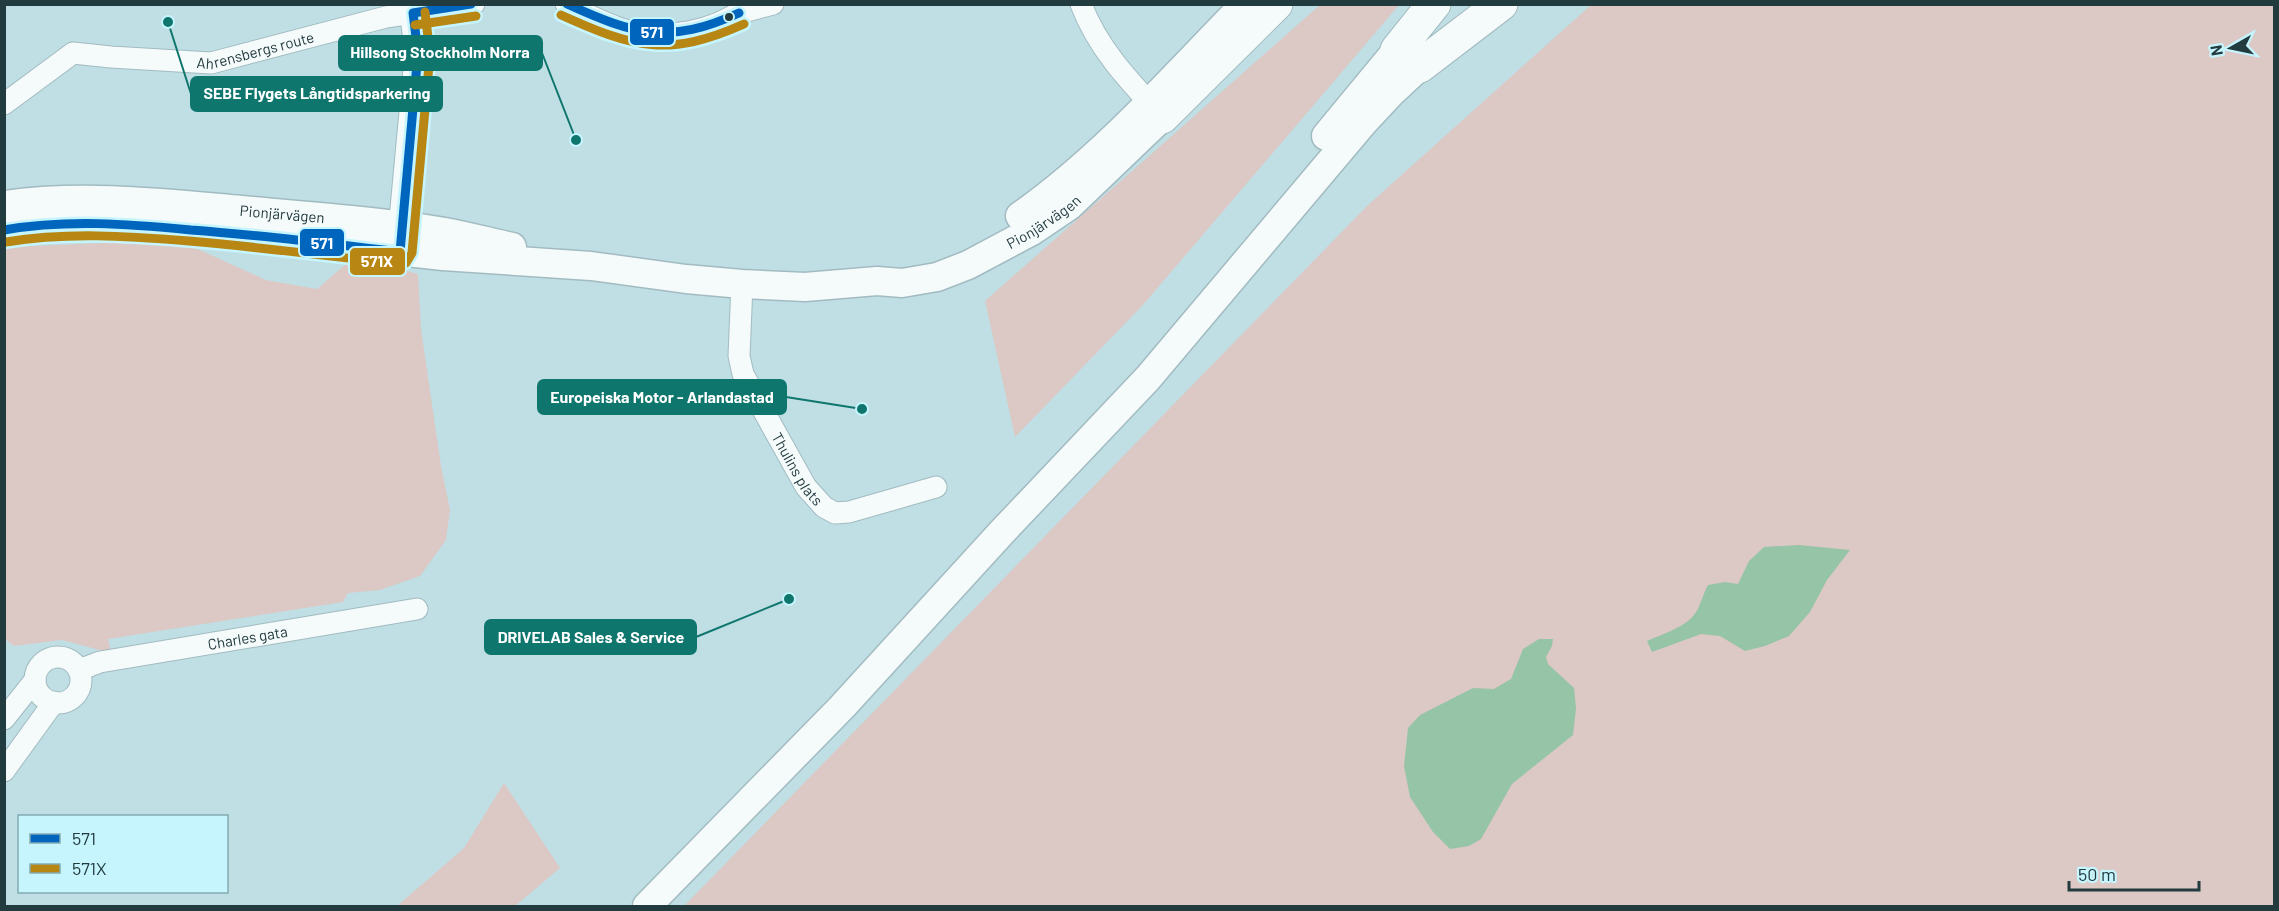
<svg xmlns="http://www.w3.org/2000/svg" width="2279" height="911" font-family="Barlow,sans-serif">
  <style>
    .green { fill: #dcc8c5 }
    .water { fill: #95c4a7 }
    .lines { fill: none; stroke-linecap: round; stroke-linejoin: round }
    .minor-casing { stroke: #a2bbc0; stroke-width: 23 }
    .tertiary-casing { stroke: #a2bbc0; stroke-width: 28 }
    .secondary-casing { stroke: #a2bbc0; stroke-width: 31 }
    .motorway-casing { stroke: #a2bbc0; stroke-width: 35 }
    .minor { stroke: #f5fafb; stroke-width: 21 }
    .tertiary { stroke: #f5fafb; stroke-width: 26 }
    .secondary { stroke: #f5fafb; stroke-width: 28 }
    .motorway { stroke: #f5fafb; stroke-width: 33 }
    .bus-1-casing { stroke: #c6f5fe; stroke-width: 14 }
    .bus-2-casing { stroke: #c6f5fe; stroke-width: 14 }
    .bus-1 { stroke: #0065bd; stroke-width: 9 }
    .bus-2 { stroke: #b78613; stroke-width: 9 }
    .bus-dot { fill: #223b3f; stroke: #c6f5fe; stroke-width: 2 }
    .labels { text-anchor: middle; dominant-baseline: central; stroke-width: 4.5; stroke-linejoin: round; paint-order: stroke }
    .street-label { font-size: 15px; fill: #223b3f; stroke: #c6f5fe }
    .leader { fill: none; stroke: #0f766e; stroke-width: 2 }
    .callout-dot { fill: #0f766e; stroke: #c6f5fe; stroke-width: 2 }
    .callout { fill: #0f766e; stroke: #0f766e; stroke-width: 2 }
    .callout-label { font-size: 16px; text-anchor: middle; font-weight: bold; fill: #fff }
    .line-badge { stroke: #c6f5fe; stroke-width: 2 }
    .badge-label { font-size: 16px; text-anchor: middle; font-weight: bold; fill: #fff }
  </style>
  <rect width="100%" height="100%" fill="#bfdfe5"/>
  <path class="green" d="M1321,4l78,1 -256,300 -128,132 -30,-136z
    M1591,5h683v901h-1590l684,-701z
    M178,240l88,40 51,9 37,-32 64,17 3,55 20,137 9,44 -4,30 -26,36 -40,14 -32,3 -5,9 -235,37 3,14 -49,-13 -48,6 -9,-7v-392z
    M504,783l56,85 -45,38h-118l67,-58z"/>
  <path class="water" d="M1799,545l51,5 -23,30 -17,32 -21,24 -24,10 -20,5 -25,-15 -19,-2 -49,18 -5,-11c15,-7 40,-14 49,-29 5,-8 7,-18 12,-27l17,-3 13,2 11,-23 15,-14z
    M1539,639h14l-1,7 -6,11 2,7 26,24 2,20 -3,27 -61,49 -31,55 -12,7 -19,3 -17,-17 -23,-35 -6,-31 4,-38 12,-13 53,-27 21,1 17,-10 12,-30z"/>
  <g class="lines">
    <defs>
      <g id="minor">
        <path d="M566,4c18,9 37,19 56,25 43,12 93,4 128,-25"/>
        <path d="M1081,4c16,43 47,76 78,109"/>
        <path d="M739,13l34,-9"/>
        <path id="s1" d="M4,104l69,-51 38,4 100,6 175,-46 88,-13"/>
        <path id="s2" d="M742,284l-3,72 4,18 63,113 18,20 11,6 14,-1 87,-25"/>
        <circle cx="58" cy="680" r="23"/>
        <path id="s3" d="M79,670l21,-8 317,-53"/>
        <path d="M4,719l31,-39"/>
        <path d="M4,771l50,-69"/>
      </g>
      <path id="tertiary" d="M400,246l18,-193 -6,-49"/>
      <g id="secondary">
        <path d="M1326,136l71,-86"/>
        <path id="s4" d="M4,205c79,-11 158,-2 237,5 68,6 137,11 204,22 22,4 44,10 67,15"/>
        <path d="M1020,216c84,-59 153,-139 225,-212"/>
        <path id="s5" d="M4,230l69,-9 34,1 139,12 197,22 148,10 95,13 56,5 63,3 72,-6 25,2 35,-6 31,-12 64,-34 37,-25 93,-89"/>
        <path d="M647,906l195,-199 160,-175 146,-154 215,-255 28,-30 29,-27"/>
      </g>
      <path id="motorway" d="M1397,50l37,-46
        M1420,66l81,-62
        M1162,117l114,-113"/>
    </defs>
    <use href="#minor" class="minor-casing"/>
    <use href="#tertiary" class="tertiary-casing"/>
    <use href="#secondary" class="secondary-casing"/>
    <use href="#motorway" class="motorway-casing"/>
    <use href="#minor" class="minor"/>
    <use href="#tertiary" class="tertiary"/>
    <use href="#secondary" class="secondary"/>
    <use href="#motorway" class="motorway"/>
    <defs>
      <path id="bus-1" d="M567,4c68,31 102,41 172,9
        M413,13l58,-9
        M4,230c63,-11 125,-6 187,0 70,5 139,14 209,22l18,-199 -5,-40"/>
      <path id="bus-2" d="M561,15c73,33 107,43 183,9
        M415,25l61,-9
        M6,242c61,-10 121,-6 183,-1 70,6 140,15 210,23l7,-1 6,-10 18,-199 -5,-42"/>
    </defs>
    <use href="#bus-1" class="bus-1-casing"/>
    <use href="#bus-2" class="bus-2-casing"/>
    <use href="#bus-1" class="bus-1"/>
    <use href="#bus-2" class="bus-2"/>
  </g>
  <circle class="bus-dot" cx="729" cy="17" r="5"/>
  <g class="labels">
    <g class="street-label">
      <text stroke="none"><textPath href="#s1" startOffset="270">Ahrensbergs route</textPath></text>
      <text stroke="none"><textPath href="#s4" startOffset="279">Pionjärvägen</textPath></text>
      <text stroke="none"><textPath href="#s5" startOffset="1058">Pionjärvägen</textPath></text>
      <text stroke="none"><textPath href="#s2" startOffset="200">Thulins plats</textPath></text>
      <text stroke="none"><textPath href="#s3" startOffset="172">Charles gata</textPath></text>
    </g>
  </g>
  <path class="leader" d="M576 140L542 53M168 22L191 94M862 409L786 397M789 599L696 637"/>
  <g class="callout-dot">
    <circle cx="576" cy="140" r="6"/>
    <circle cx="168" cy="22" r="6"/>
    <circle cx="862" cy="409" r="6"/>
    <circle cx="789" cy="599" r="6"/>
  </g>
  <g class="callout">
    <rect x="339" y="36" width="203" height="34" rx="6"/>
    <rect x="191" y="77" width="251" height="34" rx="6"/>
    <rect x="538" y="380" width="248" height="34" rx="6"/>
    <rect x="485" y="620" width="211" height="34" rx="6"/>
  </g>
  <g class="callout-label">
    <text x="440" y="58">Hillsong Stockholm Norra</text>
    <text x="317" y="99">SEBE Flygets Långtidsparkering</text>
    <text x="662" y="403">Europeiska Motor - Arlandastad</text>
    <text x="591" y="643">DRIVELAB Sales &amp; Service</text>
  </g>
  <g class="line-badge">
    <rect x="629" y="18" width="46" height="28" rx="6" fill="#0065bd"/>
    <rect x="299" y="228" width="46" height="29" rx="6" fill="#0065bd"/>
    <rect x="349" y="247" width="57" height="29" rx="6" fill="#b78613"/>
  </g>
  <g class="badge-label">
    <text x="652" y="38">571</text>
    <text x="322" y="249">571</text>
    <text x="377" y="267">571X</text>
  </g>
  <rect width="2279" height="911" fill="none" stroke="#223b3f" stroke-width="12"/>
  <rect x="18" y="815" width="210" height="78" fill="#c6f5fe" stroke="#84abb2" stroke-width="1.5"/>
  <rect x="30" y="834" width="30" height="9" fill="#0065bd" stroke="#84abb2" stroke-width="1.5"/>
  <text x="72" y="845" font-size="18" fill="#223b3f">571</text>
  <rect x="30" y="864" width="30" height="9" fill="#b78613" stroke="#84abb2" stroke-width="1.5"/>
  <text x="72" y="875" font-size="18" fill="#223b3f">571X</text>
  <g transform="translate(2231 48) rotate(261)" stroke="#c6f5fe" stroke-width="4.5" paint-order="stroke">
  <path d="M0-4.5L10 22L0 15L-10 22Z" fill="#223b3f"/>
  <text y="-9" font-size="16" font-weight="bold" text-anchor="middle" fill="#223b3f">N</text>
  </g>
  <path d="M2069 881v9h130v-9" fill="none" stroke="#223b3f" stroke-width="3"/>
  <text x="2078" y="881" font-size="18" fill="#223b3f" stroke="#c6f5fe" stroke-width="4.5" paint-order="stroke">50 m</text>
</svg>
